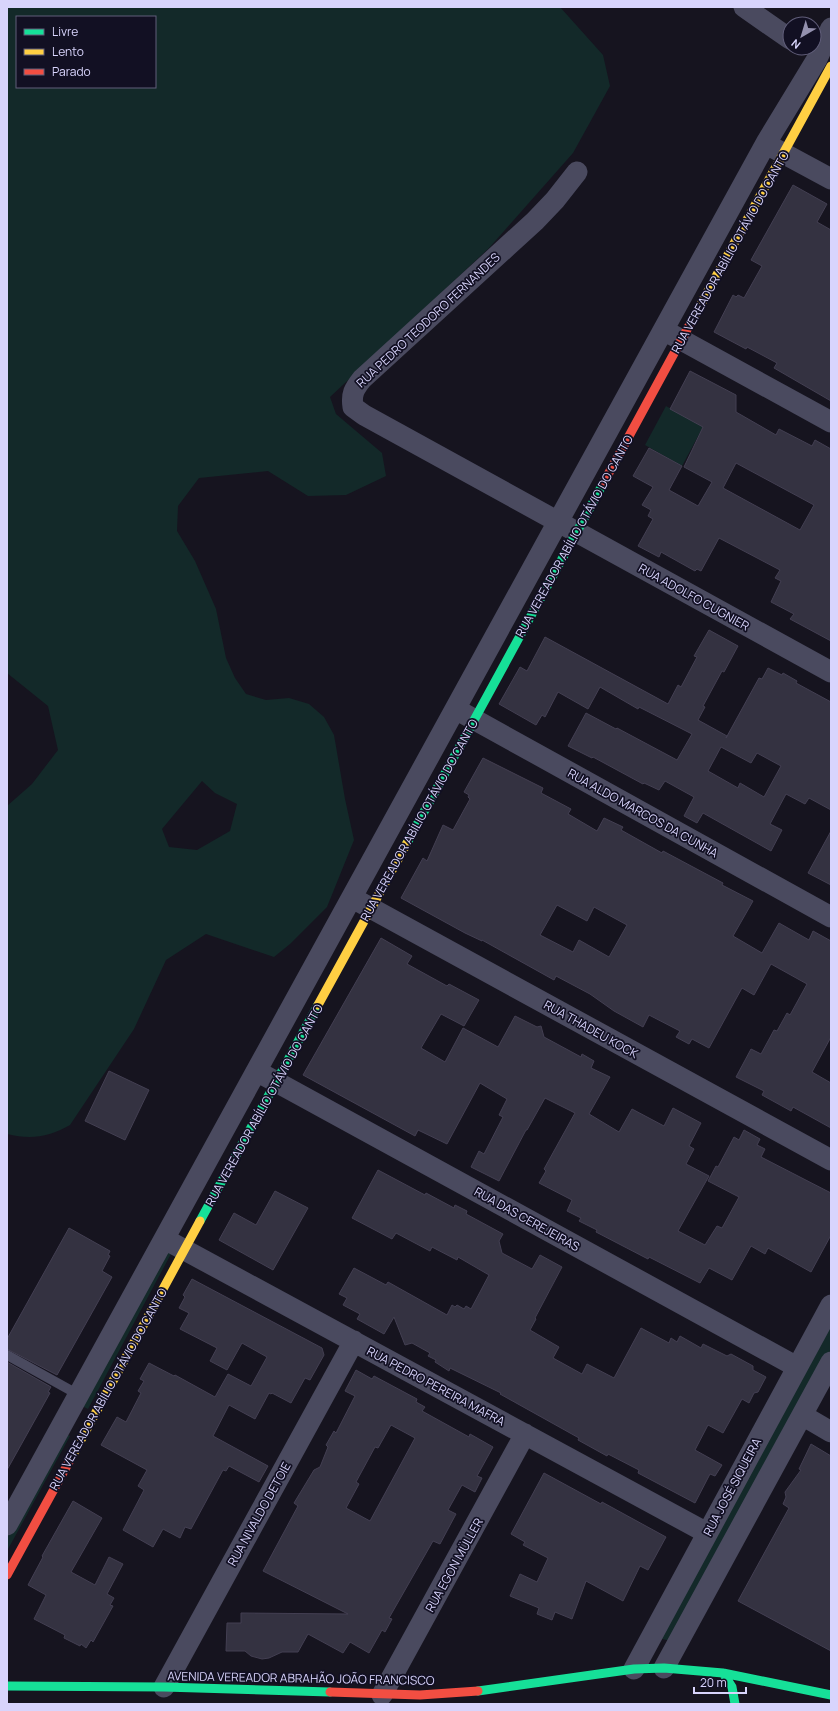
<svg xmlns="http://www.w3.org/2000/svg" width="838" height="1711" font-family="Manrope,sans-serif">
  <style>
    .green { fill: #132929; fill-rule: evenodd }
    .building { fill: #343241; stroke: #433f52; fill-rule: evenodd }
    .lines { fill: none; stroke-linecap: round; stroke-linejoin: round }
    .lane { stroke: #4a4a5f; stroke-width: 10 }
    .street { stroke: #4a4a5f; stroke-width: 21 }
    .fast { stroke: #16e098; stroke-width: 9 }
    .slow { stroke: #ffcf43; stroke-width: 9 }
    .jam { stroke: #f24e42; stroke-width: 9 }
    .labels { text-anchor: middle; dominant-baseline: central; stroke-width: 3.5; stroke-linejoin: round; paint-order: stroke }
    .street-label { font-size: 12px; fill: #d8d4fc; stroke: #121023 }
  </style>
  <rect width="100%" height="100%" fill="#16141f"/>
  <path class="green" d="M7,7h553l43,48 7,31 -37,67 -84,95 -159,149 6,17 46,39 4,23 -40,19 -38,1 -40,-25 -69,7 -21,28 -1,25 18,30 21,48 10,49 9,20 11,16 20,6 23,-2 20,6 15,13 10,18 11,64 9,41 -27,67 -37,37 -16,13 -68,-23 -40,26 -32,69 -64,96c-21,12 -39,15 -63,9v-328l25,-22 26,-34 -10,-44 -41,-33zM17,17h138v70h-138zM202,781l13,12 22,11 -7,27 -33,19 -28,-3 -7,-18z
    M666,406l37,21 -21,39 -37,-21z
    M166,1250l6,2 -84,157 -6,-3z
    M831,1319v30l-160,292 -13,-3z
    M63,1432l7,4 -63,115v-16z"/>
  <path class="building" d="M793,185l34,19 -10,18 14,8v171l-57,-33 3,-5 -30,-16 -1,2 -32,-17 19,-37 3,2 2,-2 6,3 18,-32 -11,-6z
    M690,371l46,24v17l40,23 3,-6 33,17 3,-6 16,9v192l-41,-22 4,-5 -23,-12 10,-21 -6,-3 5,-8 -61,-32 -18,33 -4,-2 -2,2 -34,-19 -2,5 -21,-11 15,-27 -5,-3 3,-6 -9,-5 11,-18 -20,-11 16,-28 33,18 -13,24 29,16 14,-24 -28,-15 19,-40 -33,-18zM736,463l78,42 -14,25 -77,-42z
    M709,630l29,16 -14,26 -2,-1 -19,35 2,1 -7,13 29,16 -1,2 33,-60 3,1 6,-11 14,7 1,-2 14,8 -1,2 35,19v108l-22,-12 -4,6 -19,-10 -16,30 12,6 -11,21 -68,-38 -6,10 -13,-7 10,-19 -29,-16 -6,9 -15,-7 -1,1 -50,-27 -1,1 -24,-12 18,-33 30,16 1,-1 60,32 15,-26 -53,-27 -1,2 -38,-22 -12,22 -30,-17 -13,25 -3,-2 -6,10 -37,-21 21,-37 7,4 18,-34 123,67 10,-19 3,2 16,-30 -3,-1zM721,747l30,16 6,-10 24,13 -17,31 -24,-14 -2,5 -30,-17z
    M483,758l60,30 -2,5 30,16 -3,5 29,17 7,-13 19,9 -2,3 41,23 1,-2 60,32 -1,2 31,16 -20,35 29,17 17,-30 30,17 4,-9 18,10v96l-19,35 19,11v45l-38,-21 -2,4 -29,-16 2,-4 -28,-14 15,-28 10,5 13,-24 3,1 10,-18 3,2 17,-31 -36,-20 -17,31 -12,-7 -33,60 -17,-9 -3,5 -13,-7 4,-6 -31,-16 -6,12 -29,-16 -24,-17 -34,-18 -2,4 -72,-40v1l-17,-8 -64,-35 22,-40 4,3 16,-36 10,5 17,-31 -2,-2 1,-2 -5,-3zM557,905l30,16 7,-14 33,18 -18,32 -30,-17 -6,12 -33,-17z
    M831,831v54l-23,-12z
    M381,938l31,18 -5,8 40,22 2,-2 30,16 -15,26 -23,-12 -20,34 24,14 18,-34 35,19 17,-31 22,11 4,-1 3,11 37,20 1,-3 12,7 -3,7 19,9 -21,37 30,18 13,-23 32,17 9,-18 28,15 -12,23 5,3 -8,15 23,12 -31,55 27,14 12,-19 5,2 17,-31 -31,-16 8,-15 2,1 16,-30 5,3 5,-10 16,9 -3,6 8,4 -4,8 70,36v42l-20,37 -43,-24 -3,6 -14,-8 -19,34 -23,-12 -9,15 -51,-26 -1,2 -52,-27 1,-2 -18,-9 2,-3 -14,-7 5,-11 -33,-17 7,-12 -2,-2 31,-56 -30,-15 -18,32h-1l-27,51 -28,-14 8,-16 5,3 19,-37 -4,-2 8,-16 -27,-16 -33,61 -29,-14 -3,6 -112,-61z
    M109,1071l40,19 -24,50 -40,-19z
    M378,1170l47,25 1,-2 28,15 1,-3 12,6 -1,3 37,20 -4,7 3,12 30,16 8,-14 22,12 -27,51 1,1 -6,11 29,17 -6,11 29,16 5,-10 27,14 27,-50 28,15 2,-5 6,4 3,-6 21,12 2,-4 24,12 4,-2 22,12v4l13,7 -8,15 -4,1 -5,10 -7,-4 -19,34 -15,-8 -13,25 27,15 -7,11 -5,-2 -15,29 -57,-30 1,-3 -31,-16 -1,2 -29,-16 1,-2 -79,-44 1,-1 -51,-25 -1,3 -14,-9 1,-2 -8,-4 2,-3 -18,-10 -7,2 -11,-28 -10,17 -27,-15 3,-5 -17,-9 4,-7 -8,-4 15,-26 32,17 2,-3 59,33 5,-10 3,2 2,-2 7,4 2,-3 5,3 18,-34 -31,-18 -1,3 -25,-13 -2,4 -34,-18 -4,6 -40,-21z
    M275,1191l33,17 -35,62 -54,-30 15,-27 22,12z
    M69,1228l41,23 -2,4 2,1 -8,15 10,6 -55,98 -50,-26v-10z
    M192,1279l130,69 2,7 -14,25 -5,-2 -14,25 -19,-10 -1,1 -2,-1 -14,26 -26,-14 -16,31 55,30 -9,16 -30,-16 -3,5 -3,-1 -32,59 -6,-2 -5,11 -17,-9 -10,18 -30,-17 21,-40 -6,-4 9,-16 -46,-25 16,-28 9,5 15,-29 -3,-2 6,-10 -4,-2 9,-16 25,13 1,-1 40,22 13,-23 23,12 16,-29 -25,-14 -15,27 -17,-9 7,-13 -37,-19 9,-16 -10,-5 6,-11 -2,-2z
    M7,1362l44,25 -3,5 2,1 -43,77z
    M356,1370l16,9 2,-3 43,23 -1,3 9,5 -3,4 47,26 1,-3 23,13 -16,29 5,2 -7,14 -13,-7 -14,25 8,4 -16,30 -7,-3 -44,77 3,1 -7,13 -3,-2 -13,23 -19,-11 -7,11 -35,-19 -10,18h-16l-13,6 -7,1 -11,-3 -6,-5h-19l1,-28h14v-10l107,1 -85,-43 35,-65 -4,-3 20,-33 6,-3 8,-20 -2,-2 8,-14 2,2 19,-37 -10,-5zM391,1425l24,13 -45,83 -24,-13 13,-24 -3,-2 19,-35 3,1z
    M811,1444l20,12v195l-93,-50 51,-93 -6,-4 3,-7 -1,-5 16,-22 -2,-1z
    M544,1473l57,31 1,-2 64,35 -18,33 -8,-4 -17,35 -37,-20 -14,38 -17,-7 -3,8 -15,-6 2,-6 -29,-12 10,-22 17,8 11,-24 -25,-13 2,-3 -14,-8z
    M73,1501l29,17 -31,54 24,13 14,-28 14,7 -16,30 7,4 -4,7 3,1 -20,36 -2,-2 -5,8 -5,-4 -1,2 -16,-8 1,-3 -31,-16 12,-24 -18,-10 15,-28 -1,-1z"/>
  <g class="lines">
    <path class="lane" d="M7,1355l72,40"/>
    <path class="street" d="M744,7l46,32
      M768,145l63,34
      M577,172l-22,28 -20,21 -173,158c-8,10 -11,15 -9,28l11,8 467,257
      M667,332l164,90
      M459,711l372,206
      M356,900l475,260
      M260,1073l537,294
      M170,1242l537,291
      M802,1415l29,17
      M7,1525l759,-1382 51,-84 14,-31
      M664,1668l167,-306
      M634,1669l197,-364
      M164,1687l190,-346
      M382,1695l143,-261"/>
    <path class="fast" d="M407,843l197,-361
      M200,1221l118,-216
      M723,1673l9,14 3,17
      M7,1686l157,1 166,5
      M478,1691l156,-22 30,-1 59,5 108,22"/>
    <path class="slow" d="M690,324l141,-258
      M318,1005l89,-162
      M70,1460l130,-239"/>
    <path class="jam" d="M604,482l86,-158
      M7,1575l63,-115
      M330,1692l90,3 58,-4"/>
  </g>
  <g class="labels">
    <g class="street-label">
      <text transform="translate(730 252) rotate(-61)">RUA VEREADOR ABÍLIO OTÁVIO DO CANTO</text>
      <text transform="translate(428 320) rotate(-43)">RUA PEDRO TEODORO FERNANDES</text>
      <text transform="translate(574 536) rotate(-61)">RUA VEREADOR ABÍLIO OTÁVIO DO CANTO</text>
      <text transform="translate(694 597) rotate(29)">RUA ADOLFO CUGNIER</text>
      <text transform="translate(643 813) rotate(29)">RUA ALDO MARCOS DA CUNHA</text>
      <text transform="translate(419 820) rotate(-61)">RUA VEREADOR ABÍLIO OTÁVIO DO CANTO</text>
      <text transform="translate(591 1029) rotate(29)">RUA THADEU KOCK</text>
      <text transform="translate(264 1105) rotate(-61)">RUA VEREADOR ABÍLIO OTÁVIO DO CANTO</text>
      <text transform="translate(527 1219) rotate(29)">RUA DAS CEREJEIRAS</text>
      <text transform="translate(436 1386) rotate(28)">RUA PEDRO PEREIRA MAFRA</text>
      <text transform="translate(108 1389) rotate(-61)">RUA VEREADOR ABÍLIO OTÁVIO DO CANTO</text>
      <text transform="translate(732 1487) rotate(-62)">RUA JOSÉ SIQUEIRA</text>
      <text transform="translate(259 1514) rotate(-61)">RUA NIVALDO DETOIE</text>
      <text transform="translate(454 1565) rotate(-61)">RUA EGON MÜLLER</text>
      <text transform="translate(301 1678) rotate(1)">AVENIDA VEREADOR ABRAHÃO JOÃO FRANCISCO</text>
    </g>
  </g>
  <rect width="838" height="1711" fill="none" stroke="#d8d4fc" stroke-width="16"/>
  <rect x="16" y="16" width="140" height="72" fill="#121023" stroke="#615e7a"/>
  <rect x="24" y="29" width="20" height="6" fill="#16e098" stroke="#615e7a"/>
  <text x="52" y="36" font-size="12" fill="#d8d4fc">Livre</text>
  <rect x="24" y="49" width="20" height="6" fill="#ffcf43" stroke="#615e7a"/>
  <text x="52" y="56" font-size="12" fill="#d8d4fc">Lento</text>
  <rect x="24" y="69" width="20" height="6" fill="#f24e42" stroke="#615e7a"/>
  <text x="52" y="76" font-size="12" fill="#d8d4fc">Parado</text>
  <g transform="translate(802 36) rotate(218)"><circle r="19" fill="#121023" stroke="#615e7a"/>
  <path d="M0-3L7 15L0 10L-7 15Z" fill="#9491af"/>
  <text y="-6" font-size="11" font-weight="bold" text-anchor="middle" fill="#d8d4fc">N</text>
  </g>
  <path d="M694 1687v6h52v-6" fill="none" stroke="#d8d4fc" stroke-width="2"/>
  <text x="700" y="1687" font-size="12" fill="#d8d4fc" stroke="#121023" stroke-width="3" paint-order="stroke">20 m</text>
</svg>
